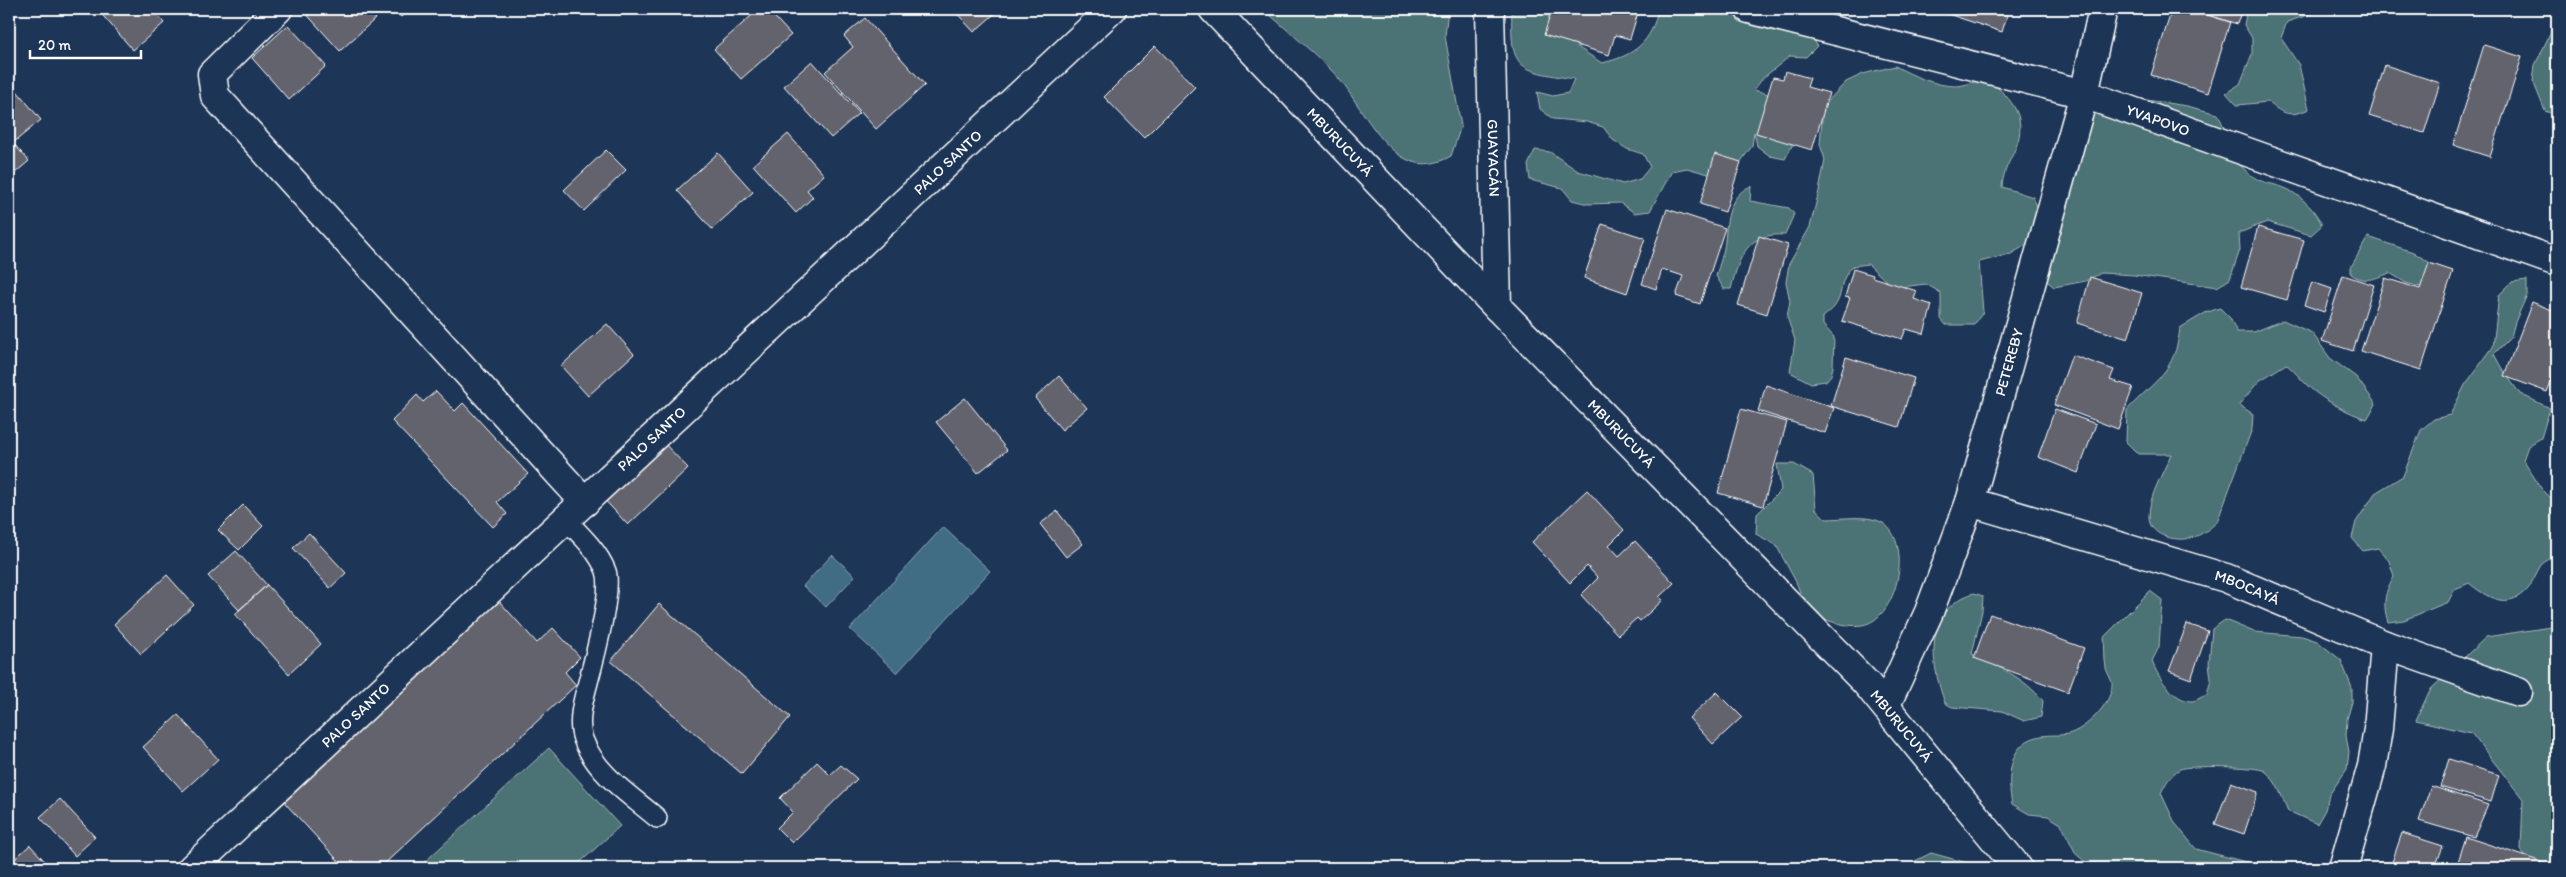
<svg xmlns="http://www.w3.org/2000/svg" width="2566" height="877" font-family="Itim,sans-serif">
  <style>
    .green { fill: #4c7274; stroke: #a6b8ba }
    .water { fill: #406c84; stroke: #8ca7b5 }
    .building { fill: #64636e; stroke: #fff }
    .lines { fill: none; stroke-linecap: round; stroke-linejoin: round }
    .lane-casing { stroke: #fff; stroke-width: 22 }
    .street-casing { stroke: #fff; stroke-width: 31 }
    .lane { stroke: #1d3557; stroke-width: 19 }
    .street { stroke: #1d3557; stroke-width: 28 }
    .labels { text-anchor: middle; dominant-baseline: central; stroke-width: 4; stroke-linejoin: round; paint-order: stroke }
    .street-label { font-size: 15px; fill: #fff; stroke: #1d3557 }
  </style>
  <rect width="100%" height="100%" fill="#1d3557"/>
  <filter id="ink" filterUnits="userSpaceOnUse"><feTurbulence type="fractalNoise" baseFrequency=".02" numOctaves="2"/><feDisplacementMap in="SourceGraphic" scale="10" xChannelSelector="R" yChannelSelector="G"/><feConvolveMatrix kernelMatrix="1 2 1 2 8 2 1 2 1" color-interpolation-filters="sRGB"/></filter>
  <g filter="url(#ink)">
    <path class="green" d="M1263,9h185l-3,27 16,90 -10,30c-59,34 -86,-52 -119,-85 -22,-22 -46,-42 -69,-62z
      M1512,9h33c6,22 38,42 57,54 32,-7 50,-21 56,-54h44l63,11 46,12 6,14 -11,11 -16,-1 -27,22 -9,12 14,4 26,37 -2,15 -7,13 -15,-3 -13,-10 -3,-14 -2,14 -18,25 -15,6 -32,-9 -15,3 -22,40 -15,2 -15,-10 -32,1 -16,-4 -10,-12 -32,-8 -2,-15 7,-15 15,2 28,19 45,13 17,-5 10,-12 -7,-13 -16,-5 -14,-9 -10,-13 -16,-5 -34,-3 -13,-10 -3,-17 16,4 15,-3 6,-14c-58,-9 -64,-10 -62,-70z
      M2247,9h79l-39,13 -6,16 18,27 10,44c-17,8 -26,6 -41,-7l-31,3 -11,-12 14,-9 12,-30v-16l-8,-13z
      M2545,9h12v106l-12,-4 -12,-30 2,-16 15,-31 3,-16z
      M1895,66c17,9 40,20 60,20 10,0 21,-5 31,-8 28,22 44,41 27,76 -6,12 -10,20 -11,33l31,10 6,14 -4,17 -9,17 -15,9 -32,8 4,50 -9,13h-28l-5,-6v-26l-15,-9 -25,3 -14,-5 -19,-18 -15,2c-16,16 -8,25 -18,40 -3,4 -8,8 -12,11v8l11,12 -1,30 -2,8 -5,6 -15,2 -21,-11 5,-32 -8,-23 3,-16 -4,-19 3,-18 21,-37 9,-36 6,-31 -5,-16 3,-38 23,-24 17,-8z
      M2140,99l47,7 31,8c10,19 12,43 29,58 14,13 26,10 42,18 14,8 27,21 33,35l-11,10 -44,-13 -28,11 1,17 -10,29 -13,8 -83,-12 -33,-2 -15,8 -32,6 -12,-10 26,-144 25,-20 17,3z
      M1751,186l-1,15 39,7 5,6 -9,21c-38,-3 -46,22 -54,54h-7l-8,-13c3,-11 8,-23 9,-35 2,-22 3,-45 26,-55z
      M2368,237l45,15 25,16 -14,20 -18,-5 -16,-10c-14,5 -26,11 -39,1v-7z
      M2527,280v15l-12,27 -4,15 -17,17 7,13 19,27 30,14 -9,30 -13,8 -5,14 18,28 16,16v50c-5,4 -12,7 -16,11 -5,8 -8,17 -14,24 -19,22 -41,8 -58,-6l-14,6 -7,13 -44,18 -16,2c-6,-19 -3,-30 6,-46l-5,-15 -11,-13 -15,3 -11,-13 4,-16 19,-29 28,-17 18,-46 13,-11 16,-4 15,-30 28,-38 6,-52 13,-13z
      M2220,308l10,10 7,14h17l29,-12 29,13 18,25 26,19 20,27 -9,15c-17,-5 -46,-20 -59,-33 -8,-7 -13,-15 -22,-22l-27,17 -20,24 14,9 -1,15 -35,93c-8,7 -15,13 -26,16 -15,4 -43,-2 -42,-22 0,-21 14,-42 22,-62h-33l-12,-12 1,-32c29,-31 48,-37 53,-82l25,-15z
      M1777,464h17l19,11 3,34 10,10c16,0 42,-5 57,4 31,21 14,97 -21,102 -17,3 -37,-6 -53,-10l-13,-33 -20,-37 -20,-11 1,-20 24,-24z
      M2150,591l12,9 -3,47 -7,14c5,15 22,41 41,40 4,-1 10,-5 14,-6l4,-16 -2,-16 3,-34 13,-9 29,12 48,4 15,5 24,19 11,28v14l-5,17 -1,17 3,16 -2,17 -18,26 -4,15 -8,14 -29,-13c-6,-13 -11,-31 -23,-40 -7,-5 -77,-6 -85,-2 -10,6 -14,14 -19,24l14,30 21,26 73,19h-177l-16,-14 -15,-30 -13,-8 -19,-2 -17,-10c-5,-24 -4,-60 25,-67 10,-3 21,-1 31,-3 17,-4 43,-30 44,-48 1,-6 -5,-12 -6,-18 -2,-10 -1,-21 -2,-31z
      M1974,593l9,3 -1,15 -10,43c27,13 52,23 71,47l-2,16 -17,4 -22,-10 -50,-4 -7,-4c-15,-41 -22,-94 29,-110z
      M2557,626v242h-26l-10,-19 2,-50 -52,-66 -55,-13 14,-30 56,-53z
      M549,748l71,78 -46,42h-156z
      M1931,853l40,11 1,4h-52l-5,-7z"/>
    <path class="water" d="M943,527l47,44 -93,102 -47,-44z
      M832,555l23,21 -29,31 -23,-21z"/>
    <path class="building" d="M97,9h55l12,14 -31,27z
      M302,9h66l8,9 -36,33z
      M393,9h17l-9,8z
      M759,9h8l24,26 -50,44 -27,-30z
      M953,9h47l-26,23z
      M1552,9h87l-9,30 -15,-4 -6,20 -65,-20z
      M1933,9h76l-7,23z
      M2172,9h16l42,13 -22,71 -57,-18z
      M2190,9h52l-5,15z
      M865,18l60,67 -49,44 -51,-57 28,-25 -9,-11z
      M288,25l38,41 -37,34 -37,-42z
      M2484,45l38,12 -32,100 -37,-12z
      M1155,46l40,41 -51,51 -40,-41z
      M812,61l47,52 -28,25 -47,-52z
      M2385,65l55,18 -16,50 -55,-17z
      M1785,71l25,7 -3,9 22,6 -17,57 -56,-17 17,-56 10,2z
      M17,91l24,29 -28,23 16,18 -20,17v-80z
      M788,134l36,41 -17,15 6,7 -17,16 -43,-48z
      M606,150l20,20 -42,41 -20,-21z
      M718,153l35,39 -41,37 -35,-39z
      M1715,154l26,8 -16,50 -25,-8z
      M1667,209l58,19 -25,76 -24,-8 7,-20 -21,-7 -6,20 -14,-5z
      M1602,224l43,14 -18,55 -43,-15z
      M2258,227l46,13 -17,60 -46,-13z
      M1759,236l29,9 -21,69 -29,-9z
      M2429,263l24,8 -32,99 -60,-19 24,-73 35,11z
      M1853,269l20,6 -1,2 45,14 -3,8 18,6 -8,29 -18,-5 -4,10 -60,-18 8,-23 -5,-1z
      M2343,275l31,10 -21,66 -31,-10z
      M2090,277l52,16 -14,46 -51,-16z
      M2312,282l20,7 -8,23 -20,-7z
      M2532,302l25,10v55l-10,25 -43,-16z
      M607,324l27,30 -46,42 -27,-30z
      M2072,355l42,15 -4,10 23,7 -15,42 -64,-24z
      M1846,357l68,21 -15,49 -68,-21z
      M1059,376l28,32 -25,22 -27,-32z
      M1766,385l68,23 -9,25 -67,-22z
      M436,391l19,20 8,-8 65,71 -31,28 10,12 -14,13 -101,-106 25,-26 6,7z
      M965,398l42,52 -29,23 -42,-51z
      M1741,409l46,13 -24,84 -45,-13z
      M2055,409l41,15 -18,49 -40,-16z
      M660,439l28,29 -60,57 -28,-30z
      M1587,490l37,40 -15,15 10,11 16,-15 39,42 -15,14 4,3 -23,21 -3,-3 -19,17 -37,-40 17,-17 -11,-12 -17,17 -38,-41z
      M243,505l20,21 -24,24 -21,-20z
      M1057,511l26,33 -17,13 -26,-33z
      M309,533l37,40 -16,15 -37,-40z
      M236,551l31,34 -28,25 -31,-34z
      M167,575l27,30 -53,49 -27,-30z
      M267,585l54,59 -32,30 -54,-60z
      M499,601l38,42 16,-15 27,29 -15,15 11,13 -196,183h-35l-61,-66z
      M659,604l131,113 -48,57 -131,-113z
      M1990,614l94,34 -16,44 -94,-34z
      M2187,624l21,7 -17,48 -22,-8z
      M1717,692l25,25 -29,27 -24,-26z
      M178,715l40,44 -35,32 -40,-44z
      M2449,759l50,16 -8,27 -51,-15z
      M817,762l13,13 11,-10 16,14 -65,64 -15,-15 16,-16 -13,-14z
      M2231,782l27,10 -14,42 -29,-10z
      M2431,786l57,19 -14,32 -55,-16z
      M60,799l35,38 -20,19 -35,-39z
      M2402,833l41,13 -8,22h-45z
      M2466,837l76,25 -3,6h-83z
      M30,845l21,23h-42v-4z"/>
    <g class="lines">
      <defs>
        <path id="lane" d="M566,520c14,14 32,31 40,51 7,20 -13,93 -19,115 -4,15 -10,37 -4,53 13,35 47,56 74,79"/>
        <g id="street">
          <path d="M278,9l-66,65 3,22 370,406"/>
          <path id="s1" d="M1213,9l284,298 369,376 152,185"/>
          <path id="s2" d="M1490,9l7,298"/>
          <path id="s3" d="M1749,9l335,85 473,168"/>
          <path id="s4" d="M1970,502l256,76 159,67 133,47"/>
          <path id="s5" d="M1886,705l43,-93 41,-110 114,-408 19,-85"/>
          <path id="s6" d="M192,868l920,-859"/>
          <path d="M2343,868l29,-102 6,-37 7,-84"/>
        </g>
      </defs>
      <use href="#lane" class="lane-casing"/>
      <use href="#street" class="street-casing"/>
      <use href="#lane" class="lane"/>
      <use href="#street" class="street"/>
    </g>
  </g>
  <g class="labels">
    <g class="street-label">
      <text stroke="none"><textPath href="#s3" startOffset="424">YVAPOVO</textPath></text>
      <text stroke="none"><textPath href="#s1" startOffset="184">MBURUCUYÁ</textPath></text>
      <text stroke="none"><textPath href="#s2" startOffset="149">GUAYACÁN</textPath></text>
      <text stroke="none"><textPath href="#s6" startOffset="1034">PALO SANTO</textPath></text>
      <text stroke="none"><textPath href="#s5" startOffset="365">PETEREBY</textPath></text>
      <text stroke="none"><textPath href="#s1" startOffset="589">MBURUCUYÁ</textPath></text>
      <text stroke="none"><textPath href="#s6" startOffset="629">PALO SANTO</textPath></text>
      <text stroke="none"><textPath href="#s4" startOffset="290">MBOCAYÁ</textPath></text>
      <text stroke="none"><textPath href="#s6" startOffset="224">PALO SANTO</textPath></text>
      <text stroke="none"><textPath href="#s1" startOffset="994">MBURUCUYÁ</textPath></text>
    </g>
  </g>
  <rect width="2566" height="877" fill="none" stroke="#1d3557" stroke-width="30"/>
  <rect x="15" y="15" width="2536" height="847" fill="none" stroke="#fff" stroke-width="2" filter="url(#ink)"/>
  <path d="M30 50v8h111v-8" fill="none" stroke="#ffffff" stroke-width="2.5"/>
  <text x="38" y="50" font-size="15" fill="#ffffff" stroke="#1d3557" stroke-width="4" paint-order="stroke">20 m</text>
</svg>
